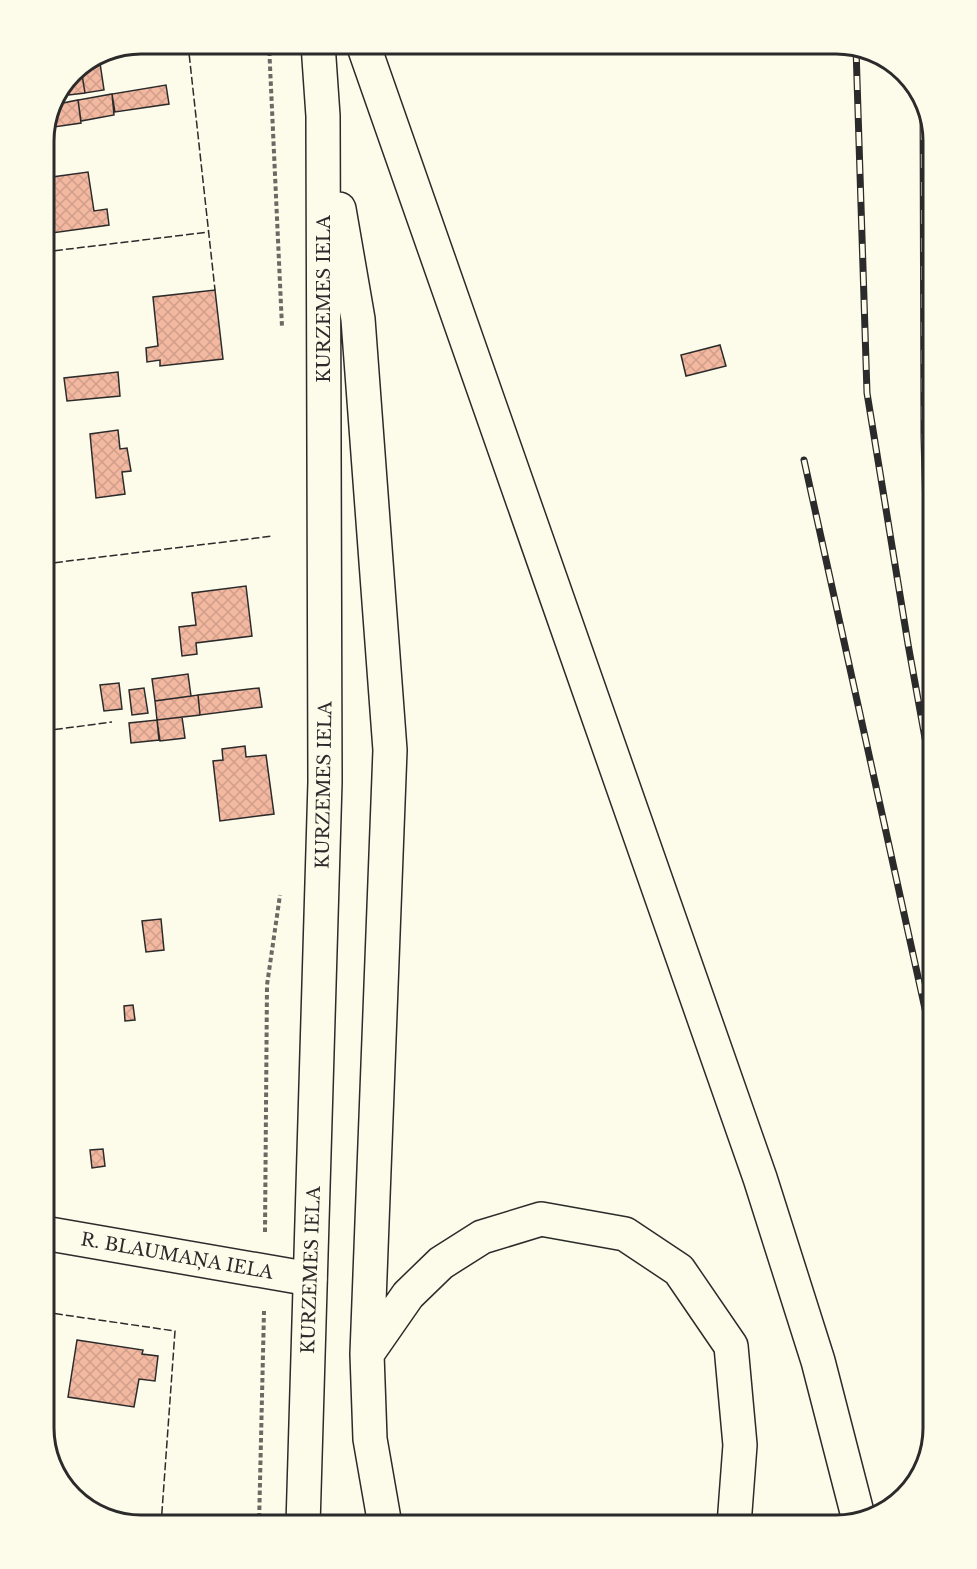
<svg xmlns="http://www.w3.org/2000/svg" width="977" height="1569" font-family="'Libre Baskerville',serif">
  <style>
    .building { fill: url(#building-cross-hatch); stroke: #2b2b2b; stroke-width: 1.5 }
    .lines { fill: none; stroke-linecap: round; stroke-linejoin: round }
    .minor-casing { stroke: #2b2b2b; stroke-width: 36 }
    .trunk-casing { stroke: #2b2b2b; stroke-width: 36 }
    .path { stroke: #6a6964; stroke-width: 4; stroke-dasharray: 4.5 3; stroke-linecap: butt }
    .minor { stroke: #fdfbea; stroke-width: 33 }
    .trunk { stroke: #fdfbea; stroke-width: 33 }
    .rail-casing { stroke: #2b2b2b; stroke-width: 7 }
    .rail { stroke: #fdfbea; stroke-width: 4.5; stroke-dasharray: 14; stroke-linecap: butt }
    .fence { stroke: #2b2b2b; stroke-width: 1.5; stroke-dasharray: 8 3; stroke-linecap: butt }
    .labels { text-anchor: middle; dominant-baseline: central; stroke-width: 4.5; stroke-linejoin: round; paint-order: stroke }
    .street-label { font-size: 18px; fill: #2b2b2b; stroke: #fdfbea }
    .rim { fill: none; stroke: #2b2b2b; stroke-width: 3 }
  </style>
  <defs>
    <pattern id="building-cross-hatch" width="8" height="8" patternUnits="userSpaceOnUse" patternTransform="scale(1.5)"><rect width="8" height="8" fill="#f2b8a0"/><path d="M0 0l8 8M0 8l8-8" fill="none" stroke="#d09e8a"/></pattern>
  </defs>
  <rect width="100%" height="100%" fill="#fdfbea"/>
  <path class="building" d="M100,63l4,27 -19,3 -4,-25z
    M81,68l4,25 -16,2 -2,-12 5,-11z
    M166,85l3,19 -54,8 -3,-18z
    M112,94l2,21 -33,6 -3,-21z
    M78,100l3,23 -27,4 -2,-11 6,-12z
    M88,172l6,39 13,-2 2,16 -57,8 -7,-55z
    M215,290l8,69 -63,7v-6l-13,2 -1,-14 12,-2 -5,-49z
    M720,345l6,21 -40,10 -5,-21z
    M118,372l2,24 -53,5 -3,-23z
    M118,430l2,19 7,-1 4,23 -9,1 3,22 -29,4 -6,-64z
    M246,586l6,50 -56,7 1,11 -15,2 -3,-29 17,-2 -4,-32z
    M188,674l3,22 -36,5 -3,-22z
    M119,683l3,26 -18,2 -4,-26z
    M144,688l4,25 -16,2 -3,-25z
    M259,688l3,19 -62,8 -2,-20z
    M198,695l2,20 -43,5 -2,-19z
    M182,717l3,21 -25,3 -3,-21z
    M157,720l2,20 -28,3 -2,-20z
    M245,746l1,11 20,-2 8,59 -54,7 -7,-60 10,-1 -1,-11z
    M161,919l3,31 -18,2 -4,-31z
    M133,1005l2,15 -10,1 -1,-15z
    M103,1149l2,17 -13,2 -2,-18z
    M77,1340l66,10 -1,4 16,2 -3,25 -16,-2 -5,28 -66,-10z"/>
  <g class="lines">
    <defs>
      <path id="minor" d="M44,1233l266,46"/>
      <path id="trunk" d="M363,44l397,1134 58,183 41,159
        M339,209l19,110 32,431 -23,604 3,85 15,86
        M367,1354l41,-59 33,-32 41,-26 59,-18 84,15 54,36 52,76 9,99 -6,80
        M303,1525l22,-743 -2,-666 -5,-72"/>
    </defs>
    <use href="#minor" class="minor-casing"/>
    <use href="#trunk" class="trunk-casing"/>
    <path class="path" d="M269,44l13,283
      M265,1232l2,-247 13,-90
      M259,1525l5,-214"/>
    <use href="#minor" class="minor"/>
    <use href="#trunk" class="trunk"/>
    <defs>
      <path id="rail" d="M856,48l11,345 41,251 25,138
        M923,98l1,340 6,223 3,33
        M931,361l2,-23
        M804,460l129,585"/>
    </defs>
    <use href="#rail" class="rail-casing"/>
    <use href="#rail" class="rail"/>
    <path class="fence" d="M188,44l27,246
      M44,252l165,-20
      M44,564l229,-28
      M44,731l68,-9
      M44,1193l4,1 -4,-45
      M44,1312l131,19 -14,194"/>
  </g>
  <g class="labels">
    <g class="street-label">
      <text transform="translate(324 299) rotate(-90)">KURZEMES IELA</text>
      <text transform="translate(324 785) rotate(-89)">KURZEMES IELA</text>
      <text transform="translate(177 1256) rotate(10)">R. BLAUMAŅA IELA</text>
      <text transform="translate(311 1270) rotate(-88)">KURZEMES IELA</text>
    </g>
  </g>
  <path d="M0 0H977V1569H0ZM141 54H836A87 87 0 0 1 923 141V1428A87 87 0 0 1 836 1515H141A87 87 0 0 1 54 1428V141A87 87 0 0 1 141 54Z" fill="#fdfbea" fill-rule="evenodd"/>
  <path class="rim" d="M141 54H836A87 87 0 0 1 923 141V1428A87 87 0 0 1 836 1515H141A87 87 0 0 1 54 1428V141A87 87 0 0 1 141 54Z"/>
</svg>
